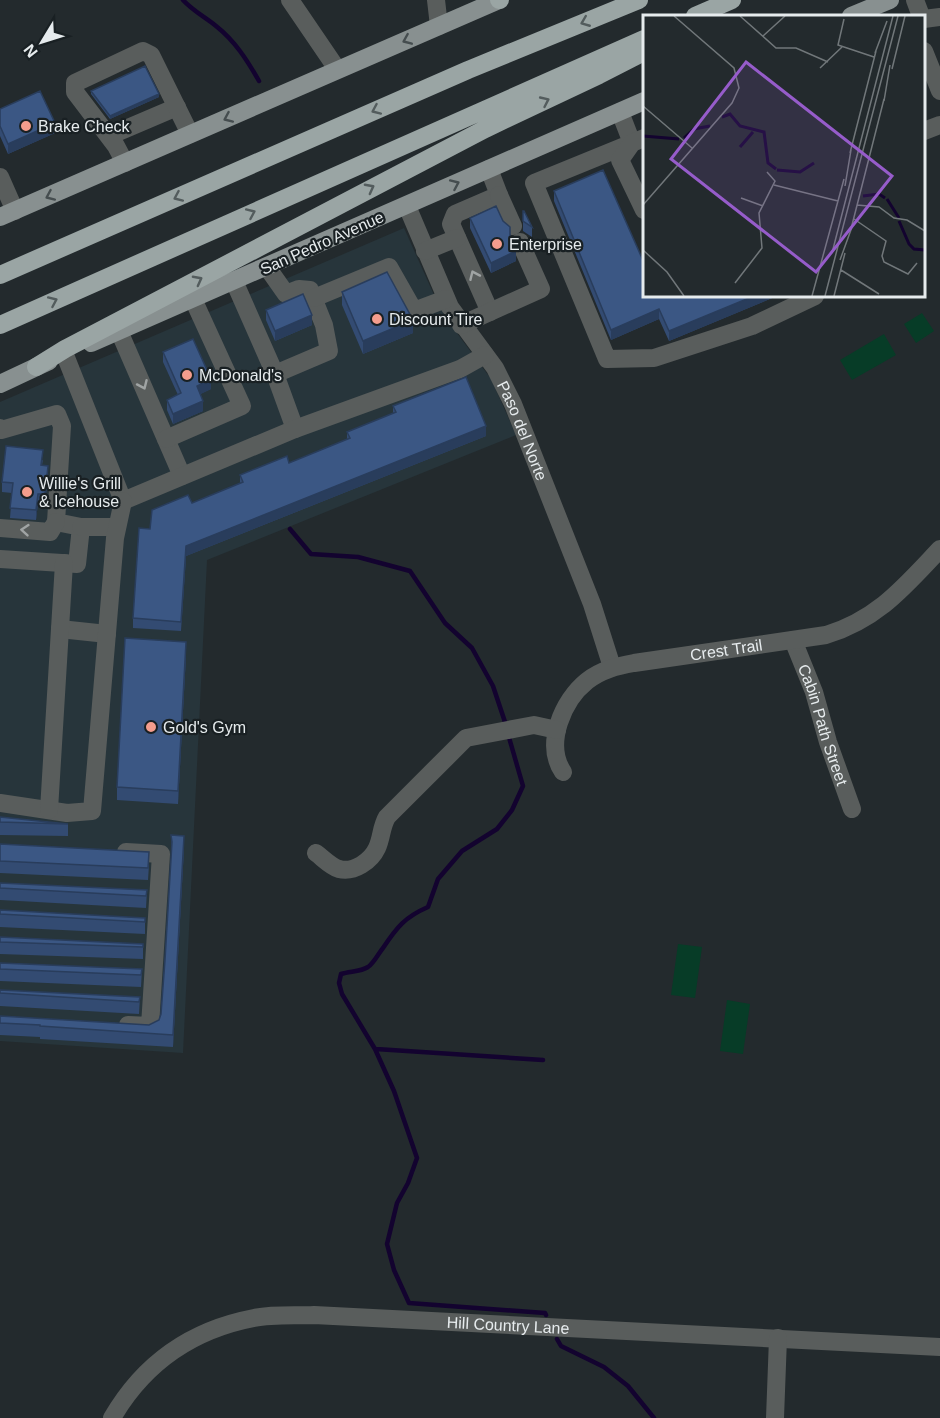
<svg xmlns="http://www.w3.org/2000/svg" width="940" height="1418" font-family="Arial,sans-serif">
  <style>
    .built { fill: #27353b }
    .garden { fill: #073c27 }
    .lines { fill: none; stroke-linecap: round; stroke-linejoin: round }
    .stream { stroke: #13032f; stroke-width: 4.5 }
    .minor { stroke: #595d5c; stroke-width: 18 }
    .major { stroke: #889090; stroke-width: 18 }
    .highway { stroke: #9aa5a4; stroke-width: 18 }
    .wall { fill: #334b72 }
    .shaded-wall { fill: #293d5c }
    .building { fill: #3b5784; stroke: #293d5c; stroke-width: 1.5 }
    .oneway { stroke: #535c5d }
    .oneway2 { stroke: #454d4f }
    .oneway3 { stroke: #a0a4a4 }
    .poi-dot { fill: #f49d8d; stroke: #192023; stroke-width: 2 }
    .labels { text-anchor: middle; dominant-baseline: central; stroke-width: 4.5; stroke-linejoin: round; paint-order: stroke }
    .poi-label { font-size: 16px; fill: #e6ebed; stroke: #192023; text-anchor: start }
    .street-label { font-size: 16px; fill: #e6ebed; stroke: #192023 }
    .inset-river { fill: none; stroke: #13032f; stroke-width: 3 }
    .inset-road { fill: none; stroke: #71777a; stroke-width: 1.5 }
    .view { fill: #965cca; fill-opacity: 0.15; stroke: #965cca; stroke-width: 3 }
    .inset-edge { fill: none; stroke: #e6ebed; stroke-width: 3 }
  </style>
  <rect width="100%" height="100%" fill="#232a2d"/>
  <path class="built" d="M404,228l30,67 14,26 43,58 25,56 -309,125 -24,493 -183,-12v-639z"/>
  <path class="garden" d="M922,313l12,18 -18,12 -12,-19z
    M884,334l12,21 -44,25 -12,-20z
    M678,944l24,3 -7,51 -24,-3z
    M727,1000l23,4 -7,50 -23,-3z"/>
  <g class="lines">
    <path class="stream" d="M183,0c10,11 22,17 33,26 19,15 31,34 43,55
      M290,529l21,25 47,3 52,14 35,52 27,25 21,38 13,39
      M508,734l15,52 -11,24 -15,19 -35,22 -24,28 -10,28c-23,10 -31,20 -45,41 -5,6 -9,15 -15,19 -8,5 -18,4 -27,7l-2,9 3,11 33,55 19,42 23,67 -9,25 -11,20 -10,41 7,26 15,33 136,10 1,2
      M376,1049l167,11
      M557,1339l4,7 43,21 24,19 26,32"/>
    <g class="minor">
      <path d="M290,0l47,69"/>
      <path d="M436,0l3,26"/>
      <path d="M915,0l6,16"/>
      <path d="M924,19l16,-2"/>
      <path d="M924,51l16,40"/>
      <path d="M620,112l12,31 -98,40 73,176 47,-1 98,-32 63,-30"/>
      <path d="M924,131l16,-6"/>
      <path d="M109,136l68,-29"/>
      <path d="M644,138l-12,5 -12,17 24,50"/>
      <path d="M125,163l-9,-17 -41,-54v-9l68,-32 8,4 39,79"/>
      <path d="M489,169l10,26 -44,19 -4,10 39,88"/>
      <path d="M0,177l15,34"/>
      <path d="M499,195l14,31"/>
      <path id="s1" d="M407,206l43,101 45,61 18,36 79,200 20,63"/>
      <path d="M425,251l32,-13"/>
      <path d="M267,267l19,27 13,-5 11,1 14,35 5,26 -54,23"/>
      <path d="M234,281l41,93 20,55"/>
      <path d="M314,298l75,-31 25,44 32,-12"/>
      <path d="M461,325l80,-36 -21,-47"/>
      <path d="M119,331l63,145"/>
      <path d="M65,349v6l58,146 172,-72 165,-60 25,-14"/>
      <path d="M0,428l1,2 56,-16 5,12 -6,96 25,5 -4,37 -77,-5"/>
      <path d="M166,439l76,-33 -49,-107"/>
      <path d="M81,527h36"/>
      <path d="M0,528l50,4 6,-10"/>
      <path d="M60,629l47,5"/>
      <path id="s2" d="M793,640l21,52 14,50 24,67"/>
      <path id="s3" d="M563,772c-19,-28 0,-72 24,-91 14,-11 30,-15 47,-18l192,-28c52,-16 78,-48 114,-86"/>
      <path d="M0,803l67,10 25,-2 23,-273 8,-37"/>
      <path d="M49,810l15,-247"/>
      <path d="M126,852l35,2 -11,172 -22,-1"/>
      <path d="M316,853c7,5 14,13 23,16 15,4 32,-8 38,-21 5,-11 4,-21 10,-31l79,-79 68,-13 23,5"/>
      <path id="s4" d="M112,1418c32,-55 79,-88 142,-100 19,-4 41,-2 60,-3l626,32"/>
      <path d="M775,1418l3,-80"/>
    </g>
    <path class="major" d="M851,16l39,-16
      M0,217l499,-217
      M91,343l553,-242
      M0,384l49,-23"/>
    <path class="highway" d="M499,0h1
      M695,16l37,-16
      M0,275l468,-205 171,-70
      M0,325l644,-286
      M36,367l29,-18 420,-220 114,-54 45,-23"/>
  </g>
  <path class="wall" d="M91,91l68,6 -49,22 -19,-25z
    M0,109l55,24 -47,21 -8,-18z
    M554,191l90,74 133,31 -108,45 -10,-22 -48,21 -57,-139z
    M523,211l9,16v10l-9,-6z
    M470,218l40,20 6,23 -25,12 -21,-45z
    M342,292l71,41 -50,21 -21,-49z
    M266,310l46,15 -37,16 -9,-21z
    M163,352l48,37 -11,5 3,17 -30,13 -6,-14v-10l11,-5 -15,-33z
    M393,406l93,30 -300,120 -5,75 -48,-3v-10l17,-89 42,-26 48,-20v-8l49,-12 58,-23v-8l46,-19z
    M43,460l-1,5 6,10 -3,29 -7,-1 -2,17 -26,-2 2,-25 -10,-1v-10z
    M186,655l-8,149 -61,-4v-13z
    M0,817l68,7v12l-68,-1z
    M171,835l13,13 -11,199 -133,-8v-2l-40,-2v-19l149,9 10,-5 2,-6 11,-163z
    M0,844l149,21 -1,15 -148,-7z
    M0,883l147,7 -1,18 -146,-8z
    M0,910l145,8v16l-145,-7z
    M0,937l143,7v15l-143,-5z
    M0,963l142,6 -1,18 -141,-6z
    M0,990l140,7 -1,17 -139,-8z"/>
  <path class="shaded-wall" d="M159,94v3l-49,22v-3z
    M55,123v10l-47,21v-10z
    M516,251v10l-25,12v-10z
    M754,296h23l-108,45v-10z
    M659,309v10l-48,21v-10z
    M312,315v10l-37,16v-10z
    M413,320v13l-50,21v-13z
    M211,379v10l-14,7v-10z
    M203,401v10l-30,13v-10z
    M486,426v10l-300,120 -5,75 5,-85z
    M48,466v9l-3,29v-10z
    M38,494v9l-2,17v-10z
    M186,642v13l-8,149v-13z
    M184,836v12l-11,199v-12z"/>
  <path class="building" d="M145,66l14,28 -49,22 -19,-25z
    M40,91l15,32 -47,21 -8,-18v-17z
    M603,170l42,95v31h109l-85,35 -10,-22 -48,21 -57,-139z
    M496,206l7,15 7,6v9l6,15 -25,12 -21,-45z
    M523,211h1l8,16 -9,-6z
    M387,272l26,48 -50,21 -21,-49z
    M303,294l9,21 -37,16 -9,-21z
    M193,339l18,40 -14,7 6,15 -30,13 -6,-14 14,-7 -18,-41z
    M466,377l20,49 -300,120 -5,76 -48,-4 6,-90 11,1 2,-19 36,-15 4,8 51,-21 -3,-7 47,-19 2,7 61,-25 -3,-6 49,-20 -3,-6z
    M6,446l37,4 -2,15 7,1 -3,28h-7l-2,16 -26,-2 3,-25 -11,-1z
    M125,638l61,4 -8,149 -61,-4z
    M0,817l68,7 -68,-2z
    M171,835l13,1 -11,199 -133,-9v-1l-40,-2v-7l149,9 10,-5 2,-6 4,-54 7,-118z
    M0,844l149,8 -1,16 -148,-7z
    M0,883l147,7 -1,6 -146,-8z
    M0,910l145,8v4l-145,-8z
    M0,937l143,7v3l-143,-5z
    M0,963l142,6 -1,6 -141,-6z
    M0,990l140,7 -1,5 -139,-9z"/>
  <defs><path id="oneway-chevron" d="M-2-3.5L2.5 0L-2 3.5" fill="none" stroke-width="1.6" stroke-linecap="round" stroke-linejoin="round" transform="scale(1.5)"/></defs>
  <g class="oneway">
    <use href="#oneway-chevron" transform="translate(585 22) rotate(158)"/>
    <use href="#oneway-chevron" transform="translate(545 101) rotate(-25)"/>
    <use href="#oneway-chevron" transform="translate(376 110) rotate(156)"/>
    <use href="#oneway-chevron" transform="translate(370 188) rotate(-28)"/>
    <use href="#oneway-chevron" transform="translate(178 197) rotate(156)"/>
    <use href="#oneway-chevron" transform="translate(251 213) rotate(-24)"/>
    <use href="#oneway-chevron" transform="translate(198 280) rotate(-28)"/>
    <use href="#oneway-chevron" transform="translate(53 301) rotate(-24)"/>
  </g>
  <g class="oneway2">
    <use href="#oneway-chevron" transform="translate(407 40) rotate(157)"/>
    <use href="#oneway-chevron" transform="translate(228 118) rotate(156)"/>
    <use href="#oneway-chevron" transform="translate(455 184) rotate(-24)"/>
    <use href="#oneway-chevron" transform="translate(50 196) rotate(156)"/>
  </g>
  <g class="oneway3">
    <use href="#oneway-chevron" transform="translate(474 275) rotate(-114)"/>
    <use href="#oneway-chevron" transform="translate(143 385) rotate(66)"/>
    <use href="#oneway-chevron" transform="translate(25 530) rotate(-175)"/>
  </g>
  <g class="poi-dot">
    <circle cx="26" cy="126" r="6"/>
    <circle cx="497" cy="244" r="6"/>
    <circle cx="377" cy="319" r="6"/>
    <circle cx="187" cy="375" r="6"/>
    <circle cx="27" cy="492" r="6"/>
    <circle cx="151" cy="727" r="6"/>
  </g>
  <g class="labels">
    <g class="poi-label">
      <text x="38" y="126">Brake Check</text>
      <text x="509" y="244">Enterprise</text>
      <text x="389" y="319">Discount Tire</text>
      <text x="199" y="375">McDonald's</text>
      <text x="39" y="483">Willie's Grill<tspan x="39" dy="18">&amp; Icehouse</tspan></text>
      <text x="163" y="727">Gold's Gym</text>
    </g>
    <g class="street-label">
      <text transform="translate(322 243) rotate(-24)">San Pedro Avenue</text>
      <text stroke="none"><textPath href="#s1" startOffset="254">Paso del Norte</textPath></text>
      <text stroke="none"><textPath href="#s3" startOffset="246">Crest Trail</textPath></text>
      <text stroke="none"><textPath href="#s2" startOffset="90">Cabin Path Street</textPath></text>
      <text stroke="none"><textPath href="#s4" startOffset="434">Hill Country Lane</textPath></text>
    </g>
  </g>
  <g transform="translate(643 15)">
    <rect width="282" height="282" fill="#232a2d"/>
    <path class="inset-river" d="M79,102l8,-3 10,12 24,6 4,31 8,6M0,121l36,3M41,123l10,-9 16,-3M97,132l13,-15M134,155l23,2 14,-9M220,181l16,-2 6,4M244,184l12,19M256,206l10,23 5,5 11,1"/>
    <path class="inset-road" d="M97,1l36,32h20l32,14M201,4l-6,26 36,12M120,21l22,-20M232,38l12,-32M177,53l22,-21M249,54l13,-53M241,86l6,-36M0,91l49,42M207,138l26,-102M131,170l64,16M202,171l6,-36M98,183l22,8M0,190l89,-102 7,-15 -5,-20 -60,-52M214,190l22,2 15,11 13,2 18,11M211,204l32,22 -4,15 2,6 24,12 9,-11M208,214l33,-130M0,235l24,22 17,24M189,238l61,-237M197,245l12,-33M198,255l38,24M92,268l27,-35 -3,-35 16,-32 -8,-9M169,281l32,-117M182,281l73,-280M191,281l11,-43"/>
    <path class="view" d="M103,47l146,114 -76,96 -145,-113z"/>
    <rect width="282" height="282" class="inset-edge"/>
  </g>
  <g transform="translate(42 42) rotate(232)" stroke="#192023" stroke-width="4.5" paint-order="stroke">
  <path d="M0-4.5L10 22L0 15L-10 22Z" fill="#e6ebed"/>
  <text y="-9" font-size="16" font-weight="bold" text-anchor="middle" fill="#e6ebed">N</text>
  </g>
</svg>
